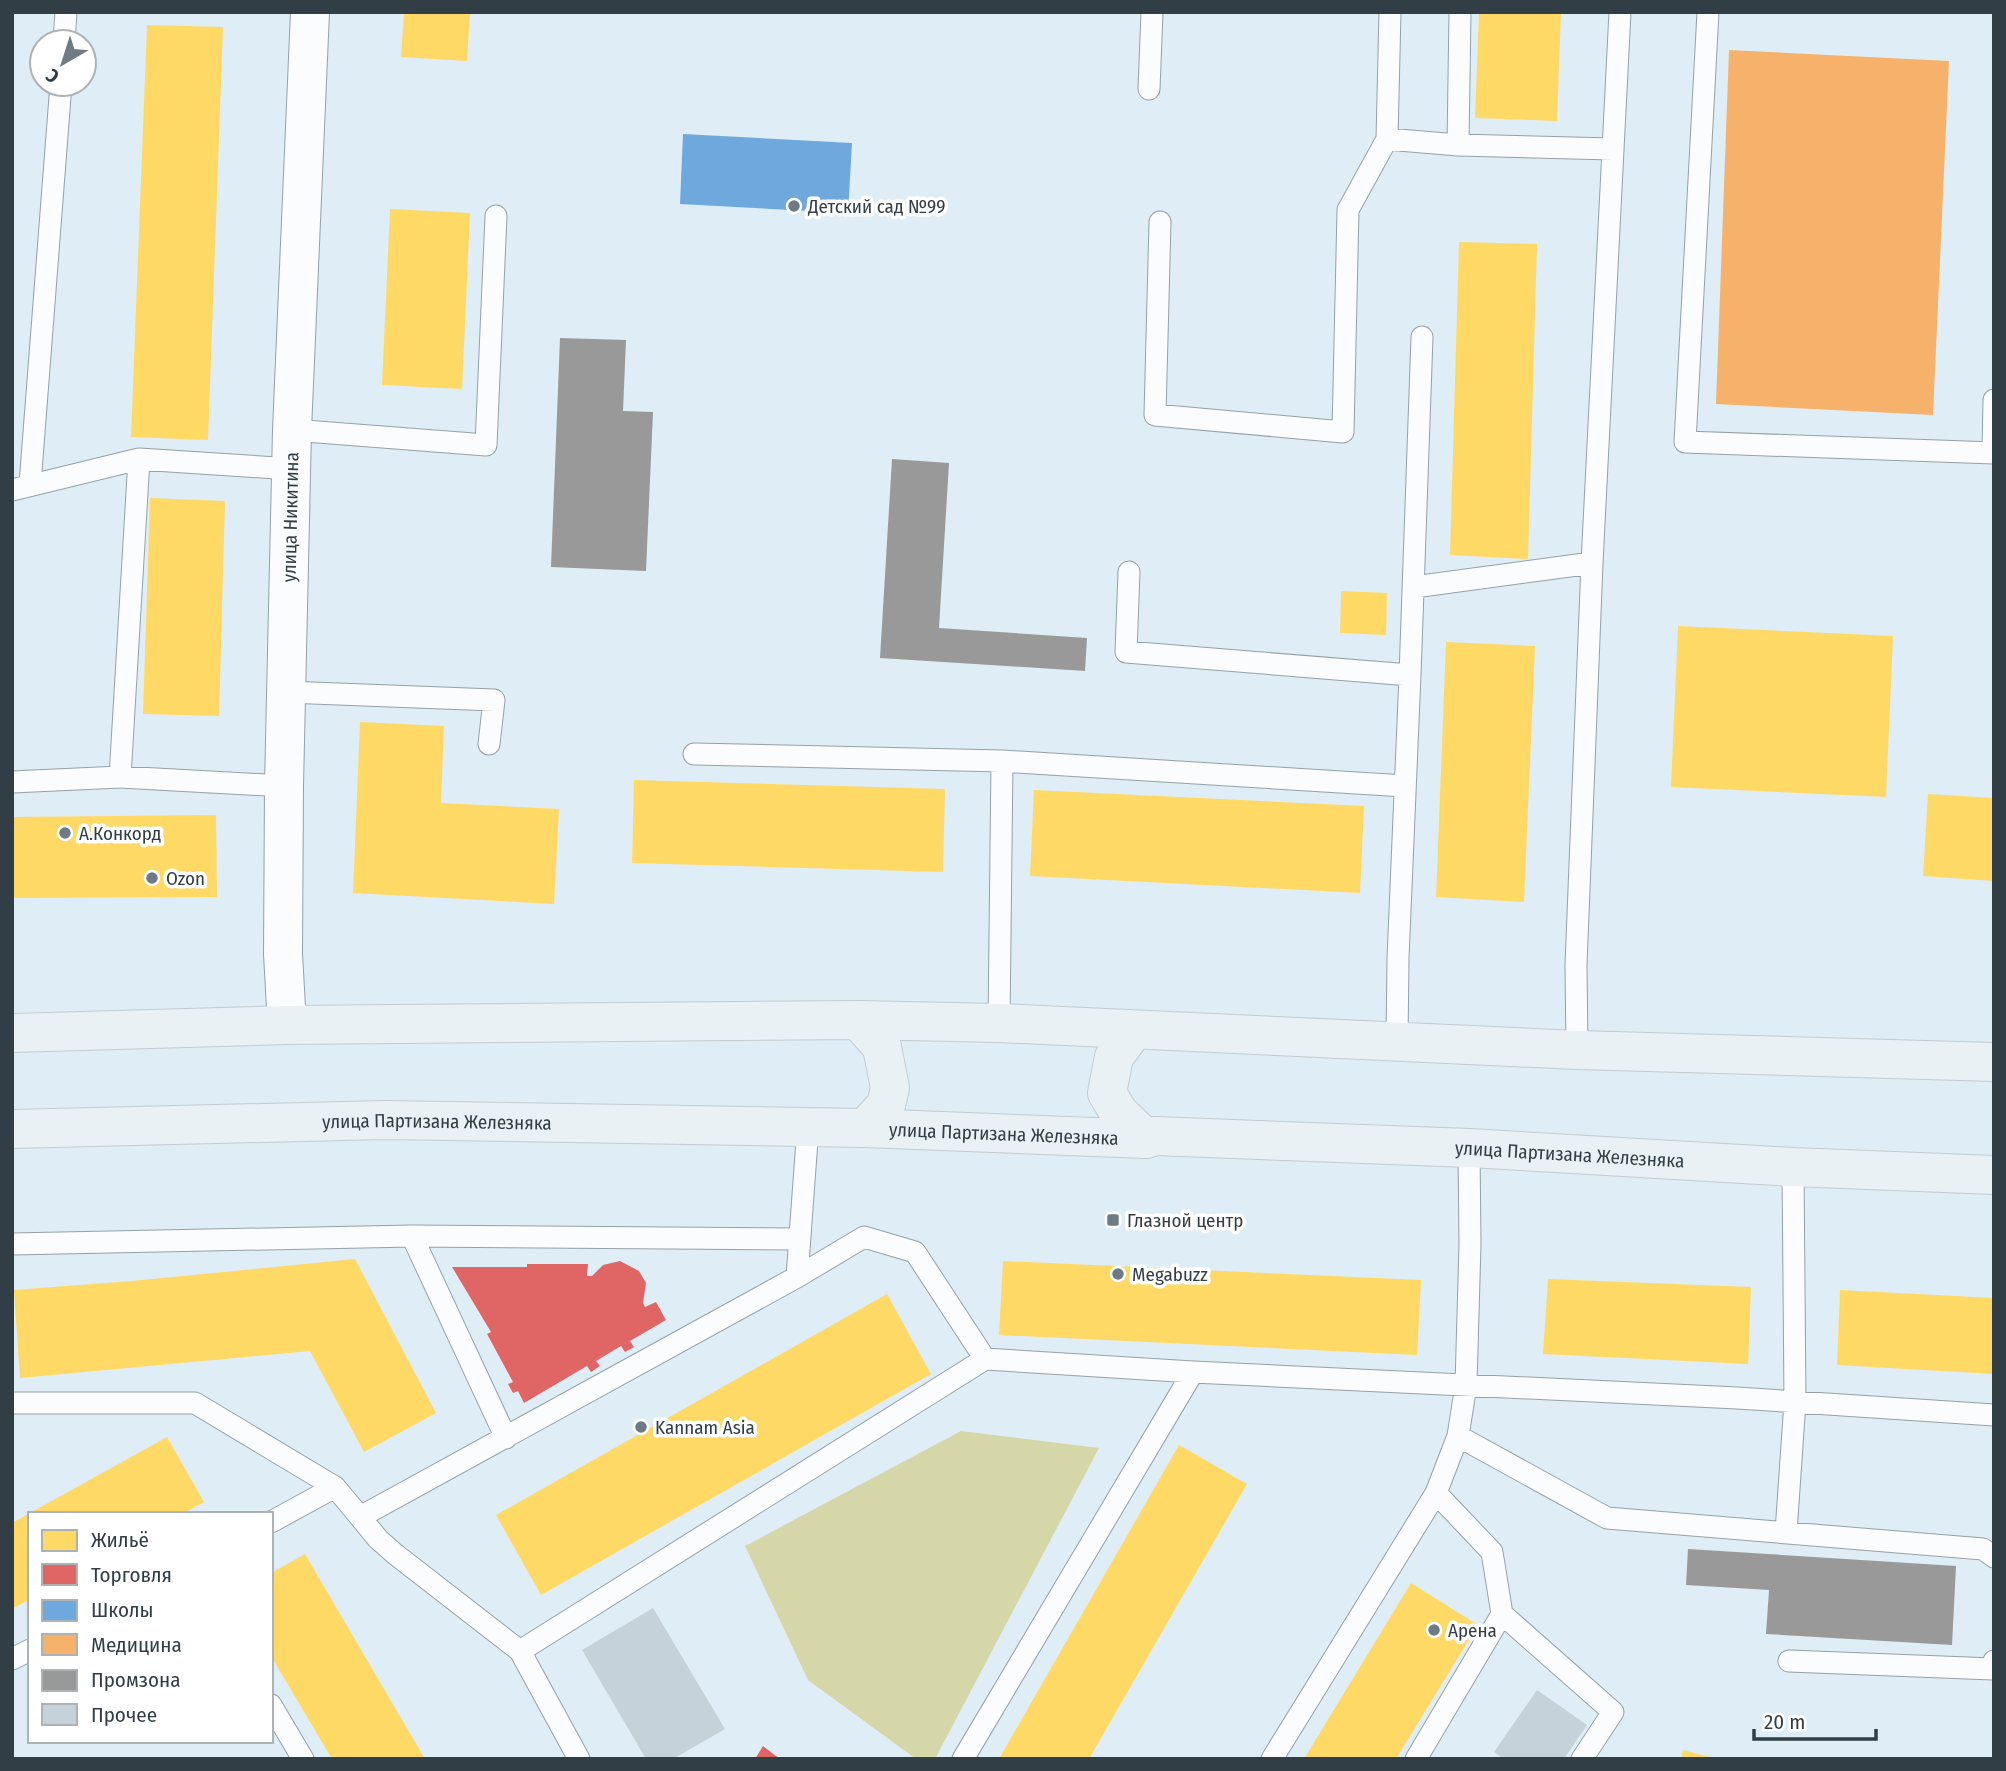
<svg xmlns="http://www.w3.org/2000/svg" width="2006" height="1771" font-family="'Fira Sans Condensed',sans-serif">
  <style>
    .green { fill: #d6d7a8 }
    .homes { fill: #ffd966 }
    .shops { fill: #e06666 }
    .schools { fill: #6fa8dc }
    .health { fill: #f6b26b }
    .industry { fill: #999 }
    .building { fill: #c6d2d9 }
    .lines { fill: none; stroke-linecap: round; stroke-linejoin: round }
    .lane-casing { stroke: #95a1a8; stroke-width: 23 }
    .street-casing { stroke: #95a1a8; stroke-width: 40 }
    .primary-casing { stroke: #c3cbd0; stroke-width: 40 }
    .lane { stroke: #fafcfe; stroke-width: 21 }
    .street { stroke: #fafcfe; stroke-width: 38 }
    .primary { stroke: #e9f1f5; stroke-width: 38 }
    .poi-dot { fill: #6e7b84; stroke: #fff; stroke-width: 2.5 }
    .labels { text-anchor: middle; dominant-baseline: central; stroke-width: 7; stroke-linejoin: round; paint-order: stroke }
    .poi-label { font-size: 19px; fill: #313e46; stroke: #fff; text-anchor: start }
    .street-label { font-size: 19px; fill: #313e46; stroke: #fff }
  </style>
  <rect width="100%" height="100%" fill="#dfedf6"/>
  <path class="green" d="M961,1431l138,17 -164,311h-19l-108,-79 -63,-134z"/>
  <path class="homes" d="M404,12h66l-3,49 -66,-4z
    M1479,12h82l-4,109 -82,-3z
    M147,25l76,2 -15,413 -77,-3z
    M390,209l80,4 -8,176 -80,-4z
    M1459,242l78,2 -9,315 -78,-4z
    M150,498l75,3 -6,215 -76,-2z
    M1341,591l46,2 -1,42 -46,-2z
    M1678,626l215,10 -7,161 -215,-10z
    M1446,642l89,4 -11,256 -88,-5z
    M360,722l84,4 -3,77 118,6 -5,95 -201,-11z
    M634,780l311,9 -2,83 -311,-9z
    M1034,790l330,16 -4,87 -330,-17z
    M1928,794l66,4v83l-71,-5z
    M216,815l1,82 -205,1v-81z
    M355,1259l81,154 -72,39 -54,-101 -290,27 -6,-88 118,-9z
    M1003,1261l418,19 -4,75 -418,-20z
    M1548,1279l203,8 -3,77 -205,-10z
    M1840,1290l154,8v76l-157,-9z
    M887,1294l44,80 -390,221 -45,-80z
    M167,1437l37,65 -22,12h-152v85l-18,10v-86z
    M1179,1445l68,39 -158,275h-90z
    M305,1554l120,205h-93l-61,-103v-83z
    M1411,1583l67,42 -82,134h-92z
    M1683,1750l31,8v1h-33z"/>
  <path class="shops" d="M620,1261l19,10 7,12 -3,20 2,4 11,-5 10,18 -36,21 4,6 -9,5 -4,-6 -25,15 4,5 -9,6 -4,-6 -63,37 -6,-12 -5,2 -5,-9 5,-2 -26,-48 4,-2 -39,-65h75v-3h61l-1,12h5l11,-11z
    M763,1746l17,13h-25z"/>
  <path class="schools" d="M683,134l169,9 -4,70 -168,-9z"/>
  <path class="health" d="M1729,50l220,11 -16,354 -217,-11z"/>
  <path class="industry" d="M560,338l66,2 -3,71 30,1 -7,159 -95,-4z
    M892,459l57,4 -10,165 148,10 -2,33 -205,-13z
    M1688,1549l268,17 -4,79 -186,-11 3,-44 -83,-5z"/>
  <path class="building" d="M653,1608l72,121 -52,30h-27l-64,-109z
    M1537,1690l50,35 -23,34h-64l1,-2 -7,-5z"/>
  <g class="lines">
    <defs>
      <path id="lane" d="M1708,12l-23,430 309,11
        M64,42l2,-30
        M1149,89l3,-77
        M1387,139l3,-127
        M1458,145l2,-133
        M1160,222l-5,193 188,17 5,-222 39,-71 71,6 155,4
        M292,430l194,15 10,-229
        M1993,453l1,-53
        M30,484l31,-400
        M12,490l127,-31 153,10
        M1129,572l-3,80 284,23
        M1414,587l178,-24
        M286,692l208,8 -5,44
        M694,754l308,7 403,25
        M120,777l19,-318
        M12,782l108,-5 164,9
        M999,1023l3,-262
        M1397,1043l1,-85 12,-283 12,-338
        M1577,1050l-1,-85 16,-402 28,-551
        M412,1236l94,202
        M12,1244l400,-8 387,3
        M985,1359l208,13 544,26 257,17
        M12,1403h183l140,84
        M1458,1436l149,82 376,31 11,8
        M271,1522l64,-35 25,30
        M1786,1532l9,-130 -2,-235
        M1502,1614l111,98 -31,47
        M520,1651l465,-292 -70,-107 -51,-15 -67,40
        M12,1659l18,-9
        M1789,1661l204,8 1,-8
        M271,1705l32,54
        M579,1759l-59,-108 -125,-97 -17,-15 -18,-22 437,-240 11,-150
        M963,1759l230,-387
        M1272,1759l164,-266 22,-57 8,-51 4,-141 -1,-96
        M1416,1759l86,-145 -10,-62 -56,-59"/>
      <g id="street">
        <path id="s1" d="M287,1025l-4,-71 1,-168 8,-356 18,-418"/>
      </g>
      <g id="primary">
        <path d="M858,1020l24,27 8,41 -4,17 -21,23"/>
        <path d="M1134,1030l-20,27 -7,36 12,20 27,26"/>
        <path d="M12,1033l275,-8 571,-5 141,3 578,27 417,12"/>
        <path id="s2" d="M12,1129l372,-9 481,8 281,11 9,-3 314,12 324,19 201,8"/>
      </g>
    </defs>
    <use href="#lane" class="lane-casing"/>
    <use href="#street" class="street-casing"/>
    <use href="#primary" class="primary-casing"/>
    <use href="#lane" class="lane"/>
    <use href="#street" class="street"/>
    <use href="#primary" class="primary"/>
  </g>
  <g class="poi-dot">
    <circle cx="794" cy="206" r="7"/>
    <circle cx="65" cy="833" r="7"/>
    <circle cx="152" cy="878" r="7"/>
    <rect x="1106" y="1213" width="14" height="14" rx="3.5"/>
    <circle cx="1118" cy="1274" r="7"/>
    <circle cx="641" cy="1427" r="7"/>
    <circle cx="1434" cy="1630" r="7"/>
  </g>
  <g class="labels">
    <g class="poi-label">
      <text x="808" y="206">Детский сад №99</text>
      <text x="79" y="833">А.Конкорд</text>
      <text x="166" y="878">Ozon</text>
      <text x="1127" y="1220">Глазной центр</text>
      <text x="1132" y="1274">Megabuzz</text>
      <text x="655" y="1427">Kannam Asia</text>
      <text x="1448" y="1630">Арена</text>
    </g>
    <g class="street-label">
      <text stroke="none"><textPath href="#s1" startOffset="508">улица Никитина</textPath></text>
      <text stroke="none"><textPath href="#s2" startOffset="425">улица Партизана Железняка</textPath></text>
      <text stroke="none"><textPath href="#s2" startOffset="992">улица Партизана Железняка</textPath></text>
      <text stroke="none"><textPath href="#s2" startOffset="1559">улица Партизана Железняка</textPath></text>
    </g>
  </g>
  <rect width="2006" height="1771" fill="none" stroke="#313e46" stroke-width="28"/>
  <rect x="28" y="1512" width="245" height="231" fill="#ffffff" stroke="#adb2b5" stroke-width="2"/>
  <rect x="42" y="1530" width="35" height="21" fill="#ffd966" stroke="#adb2b5" stroke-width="2"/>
  <text x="91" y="1547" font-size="21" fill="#313e46">Жильё</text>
  <rect x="42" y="1564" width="35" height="21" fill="#e06666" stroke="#adb2b5" stroke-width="2"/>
  <text x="91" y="1582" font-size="21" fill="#313e46">Торговля</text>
  <rect x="42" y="1600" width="35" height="21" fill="#6fa8dc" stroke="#adb2b5" stroke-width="2"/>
  <text x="91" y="1617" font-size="21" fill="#313e46">Школы</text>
  <rect x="42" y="1634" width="35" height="21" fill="#f6b26b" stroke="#adb2b5" stroke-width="2"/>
  <text x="91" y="1652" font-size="21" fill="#313e46">Медицина</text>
  <rect x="42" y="1670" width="35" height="21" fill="#999999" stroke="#adb2b5" stroke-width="2"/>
  <text x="91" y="1687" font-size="21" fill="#313e46">Промзона</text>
  <rect x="42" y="1704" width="35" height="21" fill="#c6d2d9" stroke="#adb2b5" stroke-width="2"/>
  <text x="91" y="1722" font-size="21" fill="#313e46">Прочее</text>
  <g transform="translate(63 63) rotate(219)"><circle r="33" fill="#ffffff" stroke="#adb2b5" stroke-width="2"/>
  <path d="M0-5L12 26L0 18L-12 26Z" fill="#6e7b84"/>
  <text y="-10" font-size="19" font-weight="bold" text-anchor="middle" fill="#313e46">С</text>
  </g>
  <path d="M1754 1729v10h122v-10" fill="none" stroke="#313e46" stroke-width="3.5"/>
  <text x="1764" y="1729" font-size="21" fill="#313e46" stroke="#ffffff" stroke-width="5" paint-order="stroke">20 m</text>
</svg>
